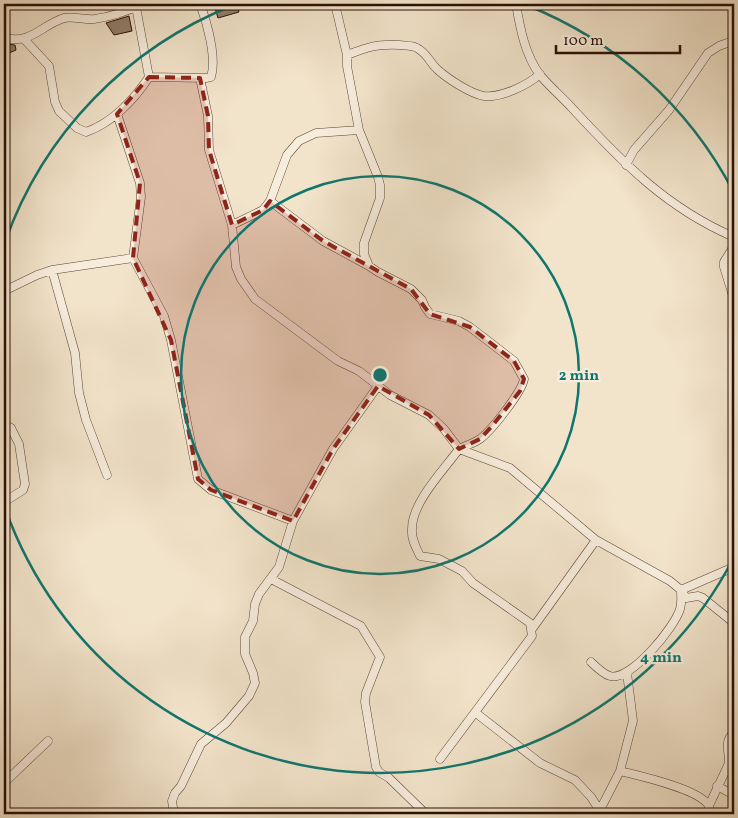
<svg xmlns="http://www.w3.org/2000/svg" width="738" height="818" font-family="Vollkorn,serif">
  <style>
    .building { fill: #927e6c; stroke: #290f06 }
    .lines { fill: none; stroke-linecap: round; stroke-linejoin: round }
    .street-casing { stroke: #5b4437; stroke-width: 9 }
    .street { stroke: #f7eddd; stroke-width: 8 }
    .marked { fill: #8f2418; fill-opacity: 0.2; stroke: #8f2418; stroke-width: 4; stroke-dasharray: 10 6; stroke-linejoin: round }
    .ring { fill: none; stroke: #0f766e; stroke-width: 2.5 }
    .centre { fill: #0f766e; stroke: #f7eddd; stroke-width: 2.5 }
    .ring-label { font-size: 15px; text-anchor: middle; font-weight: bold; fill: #0f766e; stroke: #f7eddd; stroke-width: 4.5; stroke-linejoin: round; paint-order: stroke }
  </style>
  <rect width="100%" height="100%" fill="#f2e4cb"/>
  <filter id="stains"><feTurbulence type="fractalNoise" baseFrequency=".004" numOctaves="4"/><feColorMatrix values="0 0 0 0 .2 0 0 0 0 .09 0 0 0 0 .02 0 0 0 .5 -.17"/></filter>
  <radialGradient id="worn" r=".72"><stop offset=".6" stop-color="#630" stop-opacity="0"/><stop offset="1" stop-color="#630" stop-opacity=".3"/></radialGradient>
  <path class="building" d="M217,4h19l3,8 -21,6 -3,-10h3z
    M129,16l3,15 -18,4 -8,-12z
    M6,44l9,1 1,5 -7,3z"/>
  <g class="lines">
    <defs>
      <path id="street" d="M335,4l12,51v11l12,64 19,47 2,8v13l-16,45v11l5,12 9,6 33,17 11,11 3,7 5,7 29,7 11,6 44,34 10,18c-2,13 -33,52 -44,60 -6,4 -15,7 -21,10l51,19 86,72 74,41 11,9 5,8 12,-2 5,2 31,25
        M516,4c4,24 9,51 24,71 10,12 22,22 32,33 49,53 94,100 162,129
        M4,38c28,6 36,-12 60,-20 9,-2 20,2 30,1 16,-2 34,-8 48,-15
        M24,39l25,27 6,36 4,9 18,17 9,4c26,-9 48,-32 63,-55l-13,-70
        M347,55c21,-8 29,-11 52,-10 6,1 13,0 18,3 10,5 13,15 21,22 10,9 33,24 46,26 17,2 44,-11 56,-22
        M149,77l57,1 5,-1c6,-19 -4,-55 -11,-73
        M200,78l8,38 1,34 23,75 4,42 5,12 14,20 83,62 21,10 31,24 39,20 15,14 15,20c-16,22 -47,53 -47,80 -1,10 4,18 8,27l19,3 23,12 11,12 57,40 2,13 -92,123
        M117,114l23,69 1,14 -8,61 31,58 7,24 27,139 13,11 82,31
        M626,165l8,-15 35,-40 39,-57 11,-7 11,-4h4
        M270,201l53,40 46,25
        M232,225l31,-15 7,-9 17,-46 12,-14 17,-8 43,-3
        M734,246l-10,16v5l10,32
        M52,270l23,83 4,40 7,27 21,55
        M4,291l33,-16 15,-5 81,-12
        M4,424l7,4 8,16 6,40 -2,6 -19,12
        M271,579l90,47 19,31 -14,36 -1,9 11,65 3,5 10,6 37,36
        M532,629l64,-89
        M591,662c5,5 12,12 19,14 20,6 65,-49 70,-67 2,-6 1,-13 1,-19l53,-23
        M476,713l64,50 35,17 16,17 11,17
        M620,771c19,5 80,18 89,35v8
        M4,783l44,-42
        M717,786l17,9
        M709,806c2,-6 20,-41 20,-44 0,-11 -5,-22 5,-29
        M600,810l20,-39 13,-50 -6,-48
        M174,814l-2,-13 3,-8 6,-7 20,-42 25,-21 23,-27 6,-13 -2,-10 -8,-19v-17l8,-16 2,-17 4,-10 20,-27 14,-46 40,-72 45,-63"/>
    </defs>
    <use href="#street" class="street-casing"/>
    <use href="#street" class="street"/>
  </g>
  <path class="marked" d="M149,77l51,1 8,38 1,34 23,75 31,-15 7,-9 53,40 88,48 19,25 40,13 44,34 10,18 -4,12 -28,35 -12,13 -21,10 -30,-34 -51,-29 -45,63 -40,72 -82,-31 -13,-11 -27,-139 -38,-82 7,-75 -23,-69z"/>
  <g class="ring">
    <circle cx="380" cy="375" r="199"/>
    <path d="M733 559A398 398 0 0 1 5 508M5 242A398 398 0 0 1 234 5M526 5A398 398 0 0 1 733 191"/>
  </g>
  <circle cx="380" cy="375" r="8" class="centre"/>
  <g class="ring-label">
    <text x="579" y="380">2 min</text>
    <text x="661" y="662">4 min</text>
  </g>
  <rect width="738" height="818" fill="none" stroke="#f2e4cb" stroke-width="20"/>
  <rect x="5" y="5" width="728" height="808" fill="none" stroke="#290f06" stroke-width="2.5"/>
  <rect x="10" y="10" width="718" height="798" fill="none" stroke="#290f06"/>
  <path d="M556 45v8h124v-8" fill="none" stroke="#290f06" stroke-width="2.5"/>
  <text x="563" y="45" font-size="15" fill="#290f06" stroke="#f7eddd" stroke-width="4" paint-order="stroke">100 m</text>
  <rect width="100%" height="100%" filter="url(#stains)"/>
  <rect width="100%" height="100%" fill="url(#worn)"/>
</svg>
